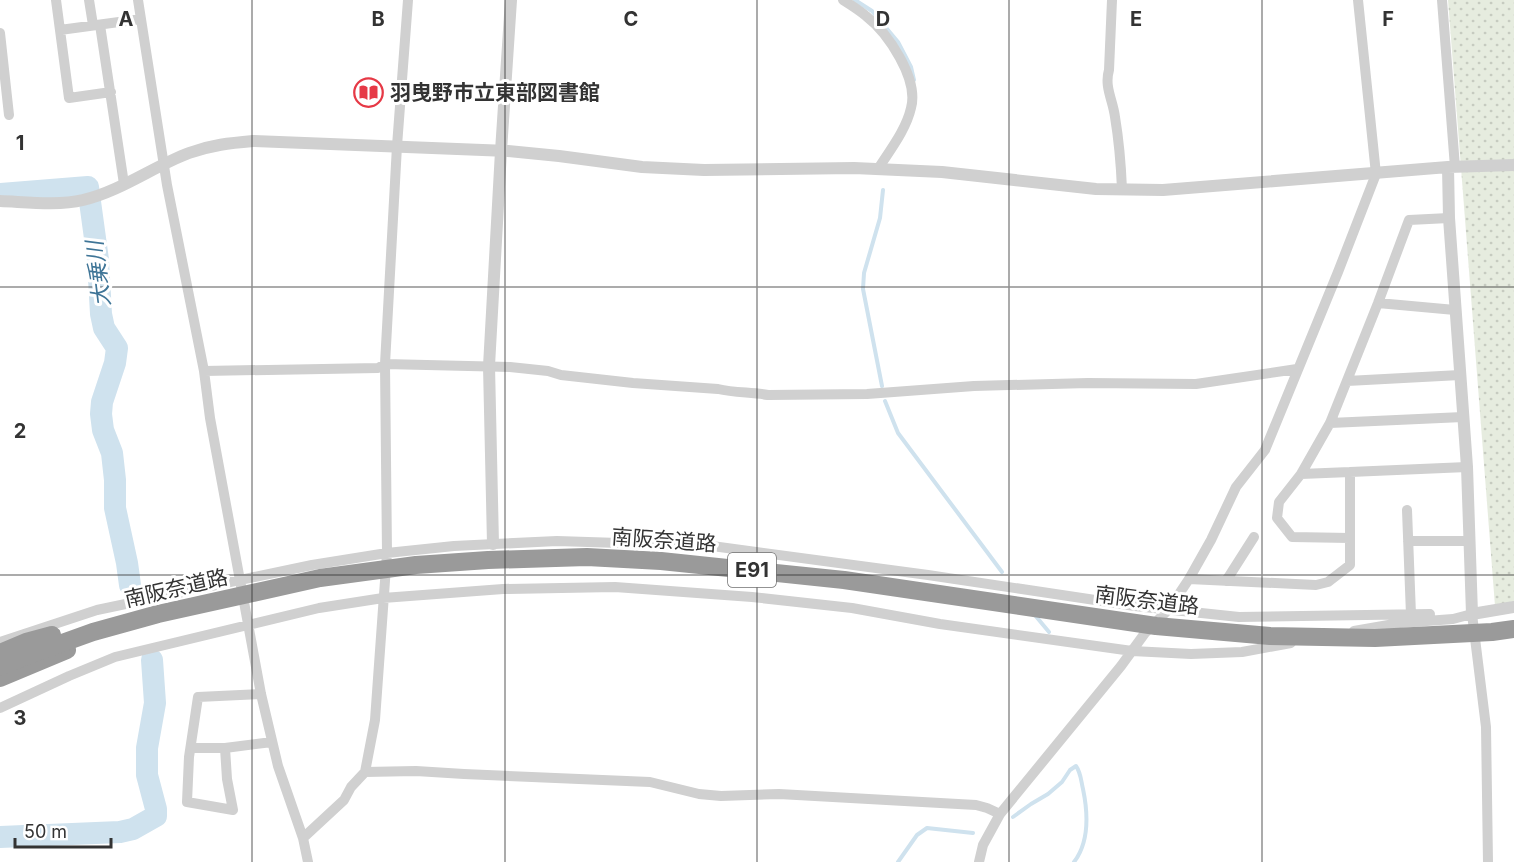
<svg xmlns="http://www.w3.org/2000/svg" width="1514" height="862" font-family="Inter,'Noto Sans JP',sans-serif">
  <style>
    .park { fill: url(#park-dots) }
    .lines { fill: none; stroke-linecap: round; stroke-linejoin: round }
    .stream { stroke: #cfe2ee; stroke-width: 4 }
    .river { stroke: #cfe2ee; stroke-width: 22 }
    .minor { stroke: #d0d0d0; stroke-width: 10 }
    .tertiary { stroke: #d0d0d0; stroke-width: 12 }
    .motorway { stroke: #9a9a9a; stroke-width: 18 }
    .motorway-bridge { stroke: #9a9a9a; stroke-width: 18 }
    .grid { fill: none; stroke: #333; stroke-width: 1.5; stroke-opacity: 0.55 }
    .labels { text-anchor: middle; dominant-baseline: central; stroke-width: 6; stroke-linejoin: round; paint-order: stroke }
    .shield { fill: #fff; stroke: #707070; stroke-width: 1.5 }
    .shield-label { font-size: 20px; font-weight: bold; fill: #333 }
    .poi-label { font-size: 21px; font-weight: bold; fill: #333; stroke: #fff; text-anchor: start }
    .street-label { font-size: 21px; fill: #333; stroke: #fff }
    .water-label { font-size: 22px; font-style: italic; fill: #3f7597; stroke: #fff }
    .grid-label { font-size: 20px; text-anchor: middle; font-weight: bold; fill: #333; stroke: #fff; stroke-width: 6; stroke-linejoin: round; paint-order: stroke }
  </style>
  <defs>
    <pattern id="park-dots" width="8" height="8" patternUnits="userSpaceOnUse" patternTransform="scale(1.5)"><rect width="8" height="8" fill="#e6ecdf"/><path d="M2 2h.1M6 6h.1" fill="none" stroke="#c6cbc0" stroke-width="1.8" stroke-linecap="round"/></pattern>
  </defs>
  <rect width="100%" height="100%" fill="#fff"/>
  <path class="park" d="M1448,0h66v601l-19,5z"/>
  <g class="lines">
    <path class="stream" d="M855,0l17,11 26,31 13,25 3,13
      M882,386l-19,-97 1,-16 16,-55 3,-28
      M885,401l13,32 104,139
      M1034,614l15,18
      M1013,817l18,-13 17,-10 14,-12 8,-12 6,-4c5,7 5,15 7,23 5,24 7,52 -9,73
      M898,862l19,-27 10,-7 46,5"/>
    <path class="river" d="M0,194l88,-7 10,73 3,54 3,14 13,20 -2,15 -13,39 -1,12 2,16 9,23 3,27v28l12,55 3,22
      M0,837l120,-5 13,-3 23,-13v-7l-9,-34v-27l8,-45 -3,-43"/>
    <path class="minor" d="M56,0l13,98 42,-6
      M89,0l4,25
      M138,0l29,185 37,186 6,47 51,276 17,72 25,72 5,24
      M843,0c8,5 16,10 23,16 22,17 53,63 45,92 -5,22 -21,42 -33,61
      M1112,0l-3,70c-5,17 4,30 6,47 4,24 6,48 7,72
      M1442,0l13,167
      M100,25l24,159
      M60,30l81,-11
      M0,33l9,82
      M1378,303l77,7
      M204,371l174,-3 7,-4 125,3 38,4 13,4 72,8 85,6c17,4 34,3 50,6l99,-1 107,-8 114,-3 108,1 101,-15
      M1347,381l113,-6
      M1330,423l133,-6
      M1350,472l117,-5
      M1301,474l-22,28 -2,16 15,19 58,1
      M1407,510l4,105
      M1408,541h62
      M1189,579l127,6 12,-3 22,-17v-93l-49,2 29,-51 48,-120 31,-83 40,-2
      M1226,581l28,-44
      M1472,614l14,113 2,135
      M1354,631l46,-8 53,-4 19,-5
      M0,642l97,-32 215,-45 75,-12 67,-7 103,-5 155,5 216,29 207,31 104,11 191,-3
      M0,708l69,-32 46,-19 133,-32 71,-17 64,-10 120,-9 112,-2 137,10 100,11 88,16 192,27 59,3 51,-2 49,-9
      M191,748h34l47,-6
      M225,748l2,31 6,31 -46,-8 2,-45 9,-60 63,-3
      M365,772l51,-1 48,3 186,8 49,12 22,2 58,-2 197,11 11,3 13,6
      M303,838l41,-38 7,-13 14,-15 10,-52 12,-167 -2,-189 12,-218 11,-146
      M979,862l4,-17 17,-31 121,-148 24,-33 24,-24 20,-30 22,-39 25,-53 29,-37 73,-178 38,-98 -18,-174"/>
    <path class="tertiary" d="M1448,167l1,51 18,249 5,147 42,-7
      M0,201c26,1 58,5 83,-1 38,-9 71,-34 106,-47 22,-8 41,-10 64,-12l255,10 51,5 83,11 62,3 150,-2 88,4 154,17 67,1 285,-23 66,-2
      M493,544l-4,-178 12,-215 10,-151"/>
    <path class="motorway" d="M0,678l67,-28"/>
    <path class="motorway-bridge" d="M0,653l26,-11 26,-7
      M0,667l29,-12 64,-23 65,-18 162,-36 96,-13 72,-5 99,-3 74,4 183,19 312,46 114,10 105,2 117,-6 22,-3"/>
  </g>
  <path class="grid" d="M252,0v862M505,0v862M757,0v862M1009,0v862M1262,0v862M0,287h1514M0,575h1514"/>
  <defs>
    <symbol id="library-ring" viewBox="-11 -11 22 22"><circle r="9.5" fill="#fff" stroke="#e63946" stroke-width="1.5"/><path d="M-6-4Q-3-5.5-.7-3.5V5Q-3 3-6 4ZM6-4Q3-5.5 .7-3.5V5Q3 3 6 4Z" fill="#e63946"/></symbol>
  </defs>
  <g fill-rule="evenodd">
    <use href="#library-ring" x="352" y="76" width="33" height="33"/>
  </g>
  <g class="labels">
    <rect class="shield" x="728" y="553" width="48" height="34" rx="4.5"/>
    <g class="shield-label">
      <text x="752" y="570">E91</text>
    </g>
    <g class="poi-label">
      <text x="390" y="92">羽曳野市立東部図書館</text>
    </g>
    <g class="street-label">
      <text transform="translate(664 540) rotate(4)">南阪奈道路</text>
      <text transform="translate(176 588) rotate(-13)">南阪奈道路</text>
      <text transform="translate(1147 600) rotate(7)">南阪奈道路</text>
    </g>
    <g class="water-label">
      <text transform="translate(98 274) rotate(-97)">大乗川</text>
    </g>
  </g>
  <g class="grid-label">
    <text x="126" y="26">A</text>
    <text x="378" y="26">B</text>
    <text x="631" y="26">C</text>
    <text x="883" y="26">D</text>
    <text x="1136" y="26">E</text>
    <text x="1388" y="26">F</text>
    <text x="20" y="150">1</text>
    <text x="20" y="438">2</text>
    <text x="20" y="725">3</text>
  </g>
  <path d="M15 838v9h96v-9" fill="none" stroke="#333333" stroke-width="3"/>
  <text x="24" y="838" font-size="18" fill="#333333" stroke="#ffffff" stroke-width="4.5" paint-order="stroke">50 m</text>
</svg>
